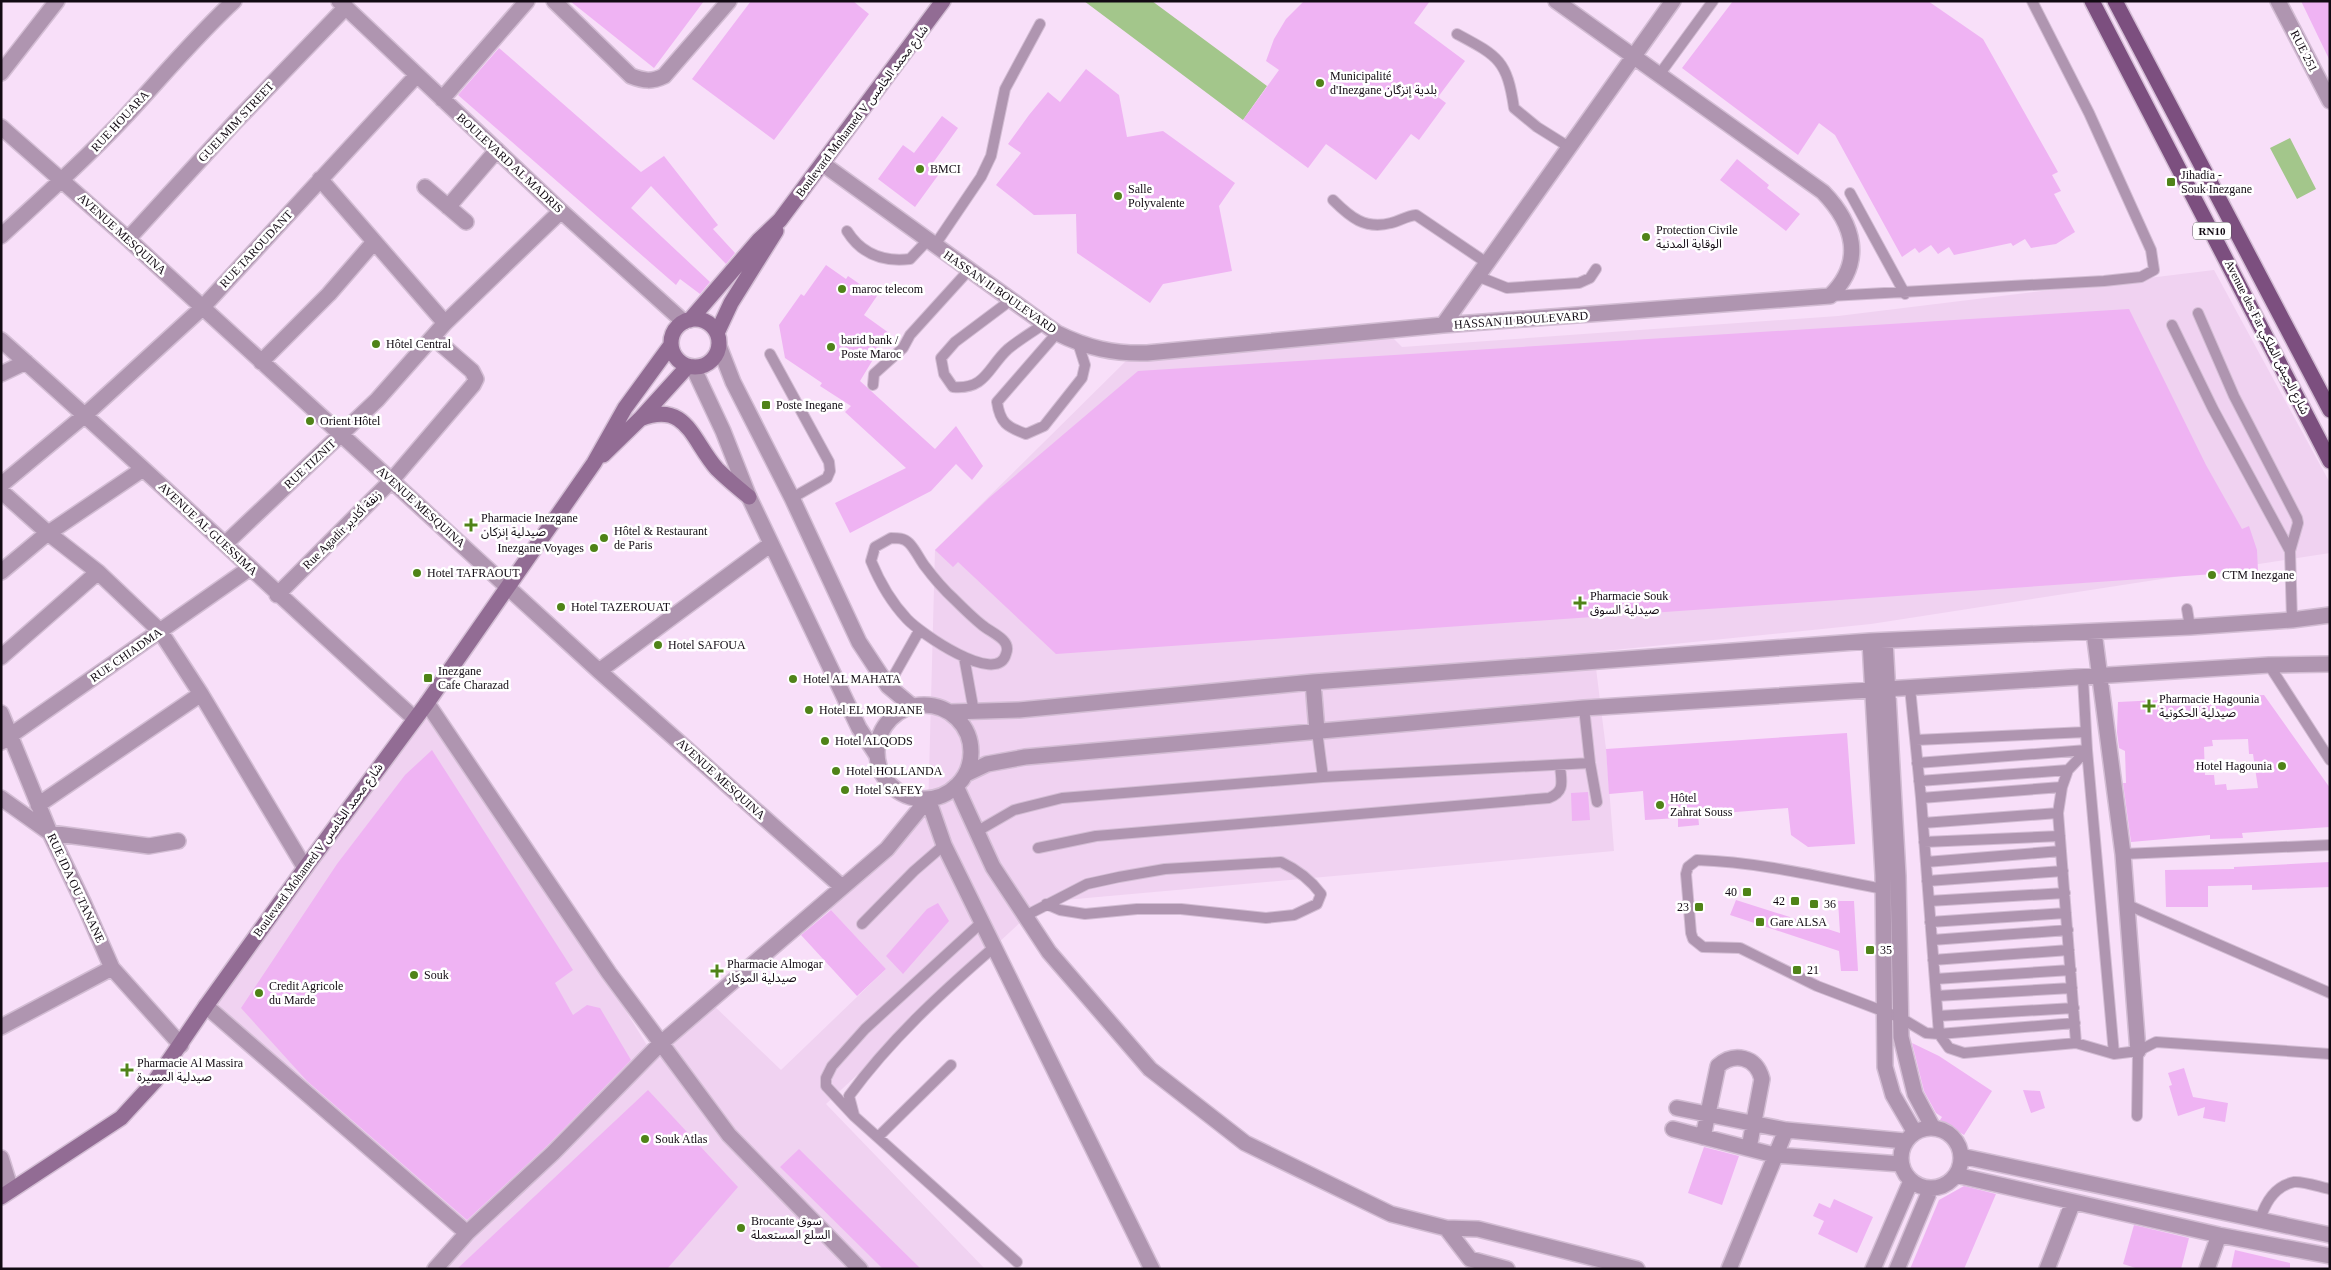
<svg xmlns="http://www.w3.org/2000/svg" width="2331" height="1270" font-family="'Times New Roman','Noto Sans Arabic',serif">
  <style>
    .built { fill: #f0d2f1 }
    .green { fill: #a3c68b }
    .building { fill: #efb3f3; fill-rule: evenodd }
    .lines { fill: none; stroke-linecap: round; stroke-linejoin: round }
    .lane-casing { stroke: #d3bdd4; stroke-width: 12 }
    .street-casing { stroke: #d3bdd4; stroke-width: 18 }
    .secondary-casing { stroke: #d3bdd4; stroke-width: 18 }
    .primary-casing { stroke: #d3bdd4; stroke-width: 18 }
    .lane { stroke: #af95b0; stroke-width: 10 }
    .street { stroke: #af95b0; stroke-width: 15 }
    .secondary { stroke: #926c94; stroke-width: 15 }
    .primary { stroke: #7c4f7f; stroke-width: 15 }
    .poi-dot { fill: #4f8318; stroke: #fff; stroke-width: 2 }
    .labels { text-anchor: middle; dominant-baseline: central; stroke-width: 5; stroke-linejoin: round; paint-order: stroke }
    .shield { fill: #fff; stroke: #59545a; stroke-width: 1 }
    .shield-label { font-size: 11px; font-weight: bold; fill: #120a13 }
    .street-label { font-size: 12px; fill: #120a13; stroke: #fff }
    .poi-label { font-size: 12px; fill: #120a13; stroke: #fff; text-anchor: start }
  </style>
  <rect width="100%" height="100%" fill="#f8dff9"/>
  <path class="built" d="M2214,270l116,213v70l-459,71 -277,28 12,97 8,102 -572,51 -216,202 159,165h-547l25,-29 -257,-234 221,-303 175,269 54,88 54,-58 71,68 105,-101 -57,-61 99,-95 7,-263 197,-195 256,-22 14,14 436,-31z"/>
  <path class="green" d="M1084,1h68l115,85 -24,34z
    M2290,138l26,51 -19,10 -27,-51z"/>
  <path class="building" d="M570,1h134l-50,67z
    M751,1h102l16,13 -95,126 -82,-61z
    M1304,1h126l-16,22 51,38 -27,36 8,6 -27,37 -8,-6 -35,46 -50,-36 -18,24 -65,-48 36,-50 -13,-9 8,-22 12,-20z
    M1733,1h195l55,38 75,133 -6,3 9,16 -7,3 21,38 -19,12 -25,4 -6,-9 -12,7 -2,-3 -57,12 -5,-8 -11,7 -7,-9 -12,8 -4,-5 -13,9 -67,-122 -16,-12 -21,32 -116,-87z
    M2301,1h29v60z
    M499,48l142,124 23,-16 54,69 -5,4 22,24 -9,11 -75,-78 -20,22 79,74 -10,12 -20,-15 -4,6 -218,-190z
    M1086,69l33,26 8,42 36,-6 72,52 -16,23 13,65 -69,13 -13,19 -73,-50 -1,-39 -42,1 -38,-30 25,-32 -13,-9 21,-29 19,-23 12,10z
    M942,116l16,12 -28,39 9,7 -24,33 -37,-28 25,-34 11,8z
    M1737,159l32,26 -2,3 33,26 -14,17 -66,-51z
    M826,265l20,14 2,-3 29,20 -13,19 25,18 -29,48 75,68 21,-23 27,40 -11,14 -16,-16 -25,27 -81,42 -15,-30 71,-35 -61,-56 6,-6 -31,-20 2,-3 -37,-25 -6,-33 22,-31 3,2z
    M2129,309l77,156 36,64 7,-3 8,24 1,21 -1202,83 -98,-92 -5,5 -18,-17 55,-53 148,-126z
    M2264,695l66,93v39l-88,6 1,5 -33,1v-4l-79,7 -8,-59h3l-1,-32 -6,-3 -2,-16 1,-30zM2248,739l1,15h4l5,34 -31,2 -1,-6 -11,1 -1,-10h-9l-1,-28 9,-1 -1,-6z
    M1847,733l8,111 -47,3 -17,-12 -3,-27 -90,7 1,10 -21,2v-9l-33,2 -2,-29 -34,3 -3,-45z
    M432,750l141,220 -18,13 18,32 14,-10 13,3 31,52 -84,86 -80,74 -160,-139 -66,-73 96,-144 68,-89z
    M1588,792l2,28 -18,1 -1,-28z
    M2330,862v25l-78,3v-5l-44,1v21h-42l-1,-37 69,-1v-2z
    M1736,900l104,33 -2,-32h16l4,70h-17l-2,-20 -109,-36z
    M938,903l11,18 -46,53 -17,-18 41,-47z
    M831,910l55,59 -29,27 -56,-61z
    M1912,1043l27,13 53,35 -28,44 -24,-15 2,-3 -6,-4 -12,-22z
    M2184,1068l9,29 35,6 -3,19 -22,-4 2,-11 -27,9 -9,-30 3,-1 -4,-12z
    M648,1090l90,97 -71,82h-210z
    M2023,1090l17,1 5,17 -14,5z
    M1704,1147l35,9 -17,49 -34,-12z
    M799,1149l122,120h-38l-103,-102z
    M1964,1186l32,8 -32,75h-54l29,-69z
    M1834,1199l39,18 -16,36 -39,-19 6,-13 -11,-5 6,-13 11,5z
    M2134,1225l55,13 -8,31h-42l-16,-5z
    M2235,1250l55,13v6h-59z"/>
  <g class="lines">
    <defs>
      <path id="lane" d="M1457,34c41,22 50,26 57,74l23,19 32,20
        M1659,75l54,-74
        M1850,193l55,101
        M1333,200c17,17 32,30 58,23 9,-2 15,-7 25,-8l71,48
        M847,231c15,24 38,31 63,28l18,-19
        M935,245l46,-68 10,-21 14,-67 35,-65
        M1477,276l30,12 72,-5 11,-5 6,-9
        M1830,296l274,-15 37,-4 13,-7 -3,-20 -62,-137 -57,-112
        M1011,300l-56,42 -14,16 3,16 9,13c33,3 35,-20 55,-38 11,-9 24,-17 36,-25
        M2198,313l36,83 63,122 1,5 -8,28
        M2172,325l41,84 77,142 2,69
        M1057,333l-60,69c3,21 10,25 29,32l18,-8 38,-48 3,-13 -7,-22
        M770,354l59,108 1,9 -3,7 -35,20
        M873,385l1,-11 29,-26 7,-13 59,-65
        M891,538c7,0 13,0 18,5 6,6 10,15 15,22 9,12 19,24 30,34 9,9 18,18 28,26 6,5 15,9 21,15 4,4 5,9 3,14 -9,33 -87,-22 -99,-35 -16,-17 -27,-36 -36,-58l4,-14z
        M2187,609l3,18
        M964,657l10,55
        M2269,665l61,95
        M888,686l31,-55
        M1910,688l11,110 18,236 10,14 15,5 112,-10 38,11 24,-3 18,-9 174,12
        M1584,708l6,55 7,39
        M1317,731l6,46
        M1916,740l170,-8
        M1917,763l170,-13 27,304
        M1919,781l149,-11
        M1921,798l141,-11
        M1923,823l135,-10
        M976,832l38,-22 48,-12 261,-21 267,-14
        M1924,842l136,-6
        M1038,848l58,-12 453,-38c17,-7 12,-17 11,-33
        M2123,854l207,-9
        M1926,862l135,-11
        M1927,881l136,-10
        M1882,889c-61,-12 -123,-27 -185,-29l-9,7 -2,7 5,59 2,6 10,8 37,1 77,38 84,32 25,15 13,1 136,-11
        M1929,901l136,-8
        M2128,905l202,88
        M1025,916l62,-32 32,-7 46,-8 116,-7c17,8 29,17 40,32l-4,10 -23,11 -28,3 -85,-9h-44l-52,5 -25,-4 -14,-6
        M1930,922l136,-9
        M981,923l-116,106 -33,37 -6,12v8l28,30 163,146
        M862,924l52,-53 30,-26
        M1932,940l136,-10
        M1933,960l136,-10
        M1935,979l136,-9
        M1936,996l136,-8
        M1938,1016l136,-8
        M2076,1043l-18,-230 4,-26 6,-17 19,-20 -4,-72
        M854,1115l-5,-19c41,-56 92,-103 144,-148
        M2137,1116l1,-65
        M878,1137l73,-72
        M2260,1220c5,-17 15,-34 34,-38 9,-1 26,5 36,7"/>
      <path id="street" d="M339,1l222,210 123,111
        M554,1l77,75c13,5 21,6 33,0l65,-75
        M2278,1l52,100
        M1,73l56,-72
        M442,99l85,-98
        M1,127l127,112 471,432 243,216
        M823,164l234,169c30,15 57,21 90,20l296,-28 387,-29c35,-34 24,-72 -7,-104l-267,-191
        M320,179l125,144
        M425,187l41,35
        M448,207l49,-57
        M1,236c42,-39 85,-77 124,-119 36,-39 70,-80 109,-116
        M128,239l108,-118 110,-114
        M1443,325l230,-324
        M1,340c140,124 275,253 414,379
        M719,346l14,36 59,116 67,144 29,44 24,20
        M261,362l68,-68 45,-52
        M693,367l30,64 26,66 110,231 17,26
        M1,374l25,-12
        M1,485l84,-70 117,-107 215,-233
        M1,491l47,42 50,39 62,59 41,63 104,174
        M225,544l152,-144 68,-77 116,-112
        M1,572l43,-36 99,-67
        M277,595l115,-115 81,-95 3,-6 -4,-8 -38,-33
        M2094,632l29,222 15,197
        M1870,641l13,234 2,192 8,28 21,36
        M1885,641l13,235 3,161 14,57 17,32
        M1,657l97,-85
        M599,671l172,-127
        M1313,682l4,49
        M427,703l182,270 120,162 131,134
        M877 752a47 47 0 1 1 94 0a47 47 0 1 1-94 0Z
        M950,712l69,-2 294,-28 557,-41 320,-14 102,-7 38,-5
        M1,713l49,120 34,71 28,64 69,77
        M1,742l249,-174
        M966,774l21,-10 38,-7 559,-49 685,-43 61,-1
        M956,786l37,81 56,85 101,117 95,74 146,71 55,14 32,1 159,40
        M1,798l49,35 99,13 29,-5
        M928,799l16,46 208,424
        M38,805l163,-111
        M206,1006l261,227
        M1,1027l111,-59
        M1677,1108l109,22 119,11
        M1901 1158a30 30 0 1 1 60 0a30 30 0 1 1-60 0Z
        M1673,1129l101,26 127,9
        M1703,1137l15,-71c16,-14 38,-10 44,13l-13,69
        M1961,1156l369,79
        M1,1158l10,32
        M1956,1175l263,60 111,21
        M1446,1228l24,31 37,10
        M435,1269l32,-36 86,-80 107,-109 227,-195 41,-50
        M1729,1269l57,-139
        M1873,1269l38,-88
        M1897,1269l34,-81
        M2047,1269l26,-67
        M2207,1269l12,-34"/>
      <path id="secondary" d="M671 343a24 24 0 1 1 48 0a24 24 0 1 1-48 0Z
        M690,320l69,-80 21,-20 163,-219
        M717,333l14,-30 45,-72
        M640,419c47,-19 52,22 77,50 10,10 21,19 32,28
        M603,455l37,-36 48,-53
        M1,1197l120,-79 34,-37 51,-75 99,-138 122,-165 167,-240 31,-55 46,-63"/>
      <path id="primary" d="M2092,1l238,460
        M2115,1l215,409"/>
    </defs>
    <use href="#lane" class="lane-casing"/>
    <use href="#street" class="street-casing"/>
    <use href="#secondary" class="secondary-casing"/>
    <use href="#primary" class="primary-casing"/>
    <use href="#lane" class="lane"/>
    <use href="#street" class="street"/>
    <use href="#secondary" class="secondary"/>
    <use href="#primary" class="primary"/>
  </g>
  <g class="poi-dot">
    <circle cx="1320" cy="83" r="5"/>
    <circle cx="920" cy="169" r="5"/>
    <rect x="2166" y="177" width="10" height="10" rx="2.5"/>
    <circle cx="1118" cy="196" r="5"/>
    <circle cx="1646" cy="237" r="5"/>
    <circle cx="842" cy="289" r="5"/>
    <circle cx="376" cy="344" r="5"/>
    <circle cx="831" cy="347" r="5"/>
    <rect x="761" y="400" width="10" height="10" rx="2.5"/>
    <circle cx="310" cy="421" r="5"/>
    <path d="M468.5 517.5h5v5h5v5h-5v5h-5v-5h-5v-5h5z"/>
    <circle cx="604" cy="538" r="5"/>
    <circle cx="594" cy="548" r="5"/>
    <circle cx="417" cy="573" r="5"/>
    <circle cx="2212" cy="575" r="5"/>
    <path d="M1577.5 595.5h5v5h5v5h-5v5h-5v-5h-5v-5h5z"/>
    <circle cx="561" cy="607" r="5"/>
    <circle cx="658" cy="645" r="5"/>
    <rect x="423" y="673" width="10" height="10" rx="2.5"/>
    <circle cx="793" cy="679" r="5"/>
    <path d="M2146.5 698.5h5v5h5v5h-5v5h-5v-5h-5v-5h5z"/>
    <circle cx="809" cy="710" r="5"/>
    <circle cx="825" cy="741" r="5"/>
    <circle cx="2282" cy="766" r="5"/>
    <circle cx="836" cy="771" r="5"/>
    <circle cx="845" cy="790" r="5"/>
    <circle cx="1660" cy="805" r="5"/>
    <rect x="1742" y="887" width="10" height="10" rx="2.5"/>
    <rect x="1790" y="896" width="10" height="10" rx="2.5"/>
    <rect x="1809" y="899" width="10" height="10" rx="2.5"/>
    <rect x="1694" y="902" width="10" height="10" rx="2.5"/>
    <rect x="1755" y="917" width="10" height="10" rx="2.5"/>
    <rect x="1865" y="945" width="10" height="10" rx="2.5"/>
    <rect x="1792" y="965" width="10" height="10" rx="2.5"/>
    <path d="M714.5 963.5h5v5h5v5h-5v5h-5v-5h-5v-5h5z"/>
    <circle cx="414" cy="975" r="5"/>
    <circle cx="259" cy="993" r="5"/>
    <path d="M124.5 1062.5h5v5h5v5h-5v5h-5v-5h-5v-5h5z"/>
    <circle cx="645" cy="1139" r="5"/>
    <circle cx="741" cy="1228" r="5"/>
  </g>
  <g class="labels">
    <rect class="shield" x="2193" y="222.5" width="38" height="17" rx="4"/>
    <g class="shield-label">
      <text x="2212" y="231">RN10</text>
    </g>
    <g class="street-label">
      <text transform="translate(2304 51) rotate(63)">RUE 251</text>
      <text transform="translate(862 111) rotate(-53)">Boulevard Mohamed V شارع محمد الخامس</text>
      <text transform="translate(120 121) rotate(-47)">RUE HOUARA</text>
      <text transform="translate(236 122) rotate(-47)">GUELMIM STREET</text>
      <text transform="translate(510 163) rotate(43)">BOULEVARD AL MADRIS</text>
      <text transform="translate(122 234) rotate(42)">AVENUE MESQUINA</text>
      <text transform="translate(256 249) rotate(-47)">RUE TAROUDANT</text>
      <text transform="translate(1000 292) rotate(35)">HASSAN II BOULEVARD</text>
      <text transform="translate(1521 320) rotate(-4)">HASSAN II BOULEVARD</text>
      <text transform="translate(2267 337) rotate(63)">Avenue des Far شارع الجيش الملكي</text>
      <text transform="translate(310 464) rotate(-43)">RUE TIZNIT</text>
      <text transform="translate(421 507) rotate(42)">AVENUE MESQUINA</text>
      <text transform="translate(208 529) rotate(43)">AVENUE AL GUESSIMA</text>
      <text transform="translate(342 530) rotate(-45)">Rue Agadir زنقة أكادير</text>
      <text transform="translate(126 655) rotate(-35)">RUE CHIADMA</text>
      <text transform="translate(721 779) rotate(42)">AVENUE MESQUINA</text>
      <text transform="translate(318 850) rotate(-54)">Boulevard Mohamed V شارع محمد الخامس</text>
      <text transform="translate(76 888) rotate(65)">RUE IDA OU TANANE</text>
    </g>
    <g class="poi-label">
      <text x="1330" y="76">Municipalité<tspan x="1330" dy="14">d'Inezgane بلدية إنزگان</tspan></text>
      <text x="930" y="169">BMCI</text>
      <text x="2181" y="175">Jihadia -<tspan x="2181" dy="14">Souk Inezgane</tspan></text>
      <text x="1128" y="189">Salle<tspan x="1128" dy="14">Polyvalente</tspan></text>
      <text x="1656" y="230">Protection Civile<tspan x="1656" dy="14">الوقاية المدنية</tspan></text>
      <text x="852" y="289">maroc telecom</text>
      <text x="841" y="340">barid bank /<tspan x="841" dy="14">Poste Maroc</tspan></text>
      <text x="386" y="344">Hôtel Central</text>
      <text x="776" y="405">Poste Inegane</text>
      <text x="320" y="421">Orient Hôtel</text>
      <text x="481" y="518">Pharmacie Inezgane<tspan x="481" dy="14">صيدلية إنزكان</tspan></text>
      <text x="614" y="531">Hôtel &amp; Restaurant<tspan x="614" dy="14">de Paris</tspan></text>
      <text x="584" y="548" text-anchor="end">Inezgane Voyages</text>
      <text x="427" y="573">Hotel TAFRAOUT</text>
      <text x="2222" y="575">CTM Inezgane</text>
      <text x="1590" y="596">Pharmacie Souk<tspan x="1590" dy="14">صيدلية السوق</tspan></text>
      <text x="571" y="607">Hotel TAZEROUAT</text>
      <text x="668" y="645">Hotel SAFOUA</text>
      <text x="438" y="671">Inezgane<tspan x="438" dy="14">Cafe Charazad</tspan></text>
      <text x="803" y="679">Hotel AL MAHATA</text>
      <text x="2159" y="699">Pharmacie Hagounia<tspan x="2159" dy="14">صيدلية الحكونية</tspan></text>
      <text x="819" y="710">Hotel EL MORJANE</text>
      <text x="835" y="741">Hotel ALQODS</text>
      <text x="2272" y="766" text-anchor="end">Hotel Hagounia</text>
      <text x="846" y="771">Hotel HOLLANDA</text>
      <text x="855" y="790">Hotel SAFEY</text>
      <text x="1670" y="798">Hôtel<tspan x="1670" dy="14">Zahrat Souss</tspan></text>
      <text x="1737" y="892" text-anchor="end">40</text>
      <text x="1785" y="901" text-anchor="end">42</text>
      <text x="1824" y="904">36</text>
      <text x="1689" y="907" text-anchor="end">23</text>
      <text x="1770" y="922">Gare ALSA</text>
      <text x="1880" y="950">35</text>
      <text x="727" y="964">Pharmacie Almogar<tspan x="727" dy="14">صيدلية الموكار</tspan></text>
      <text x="1807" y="970">21</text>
      <text x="424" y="975">Souk</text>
      <text x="269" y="986">Credit Agricole<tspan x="269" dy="14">du Marde</tspan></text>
      <text x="137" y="1063">Pharmacie Al Massira<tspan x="137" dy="14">صيدلية المسيرة</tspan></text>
      <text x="655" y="1139">Souk Atlas</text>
      <text x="751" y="1221">Brocante سوق<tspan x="751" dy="14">السلع المستعملة</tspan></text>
    </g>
  </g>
  <rect width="2331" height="1270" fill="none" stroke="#120a13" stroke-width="5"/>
</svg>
